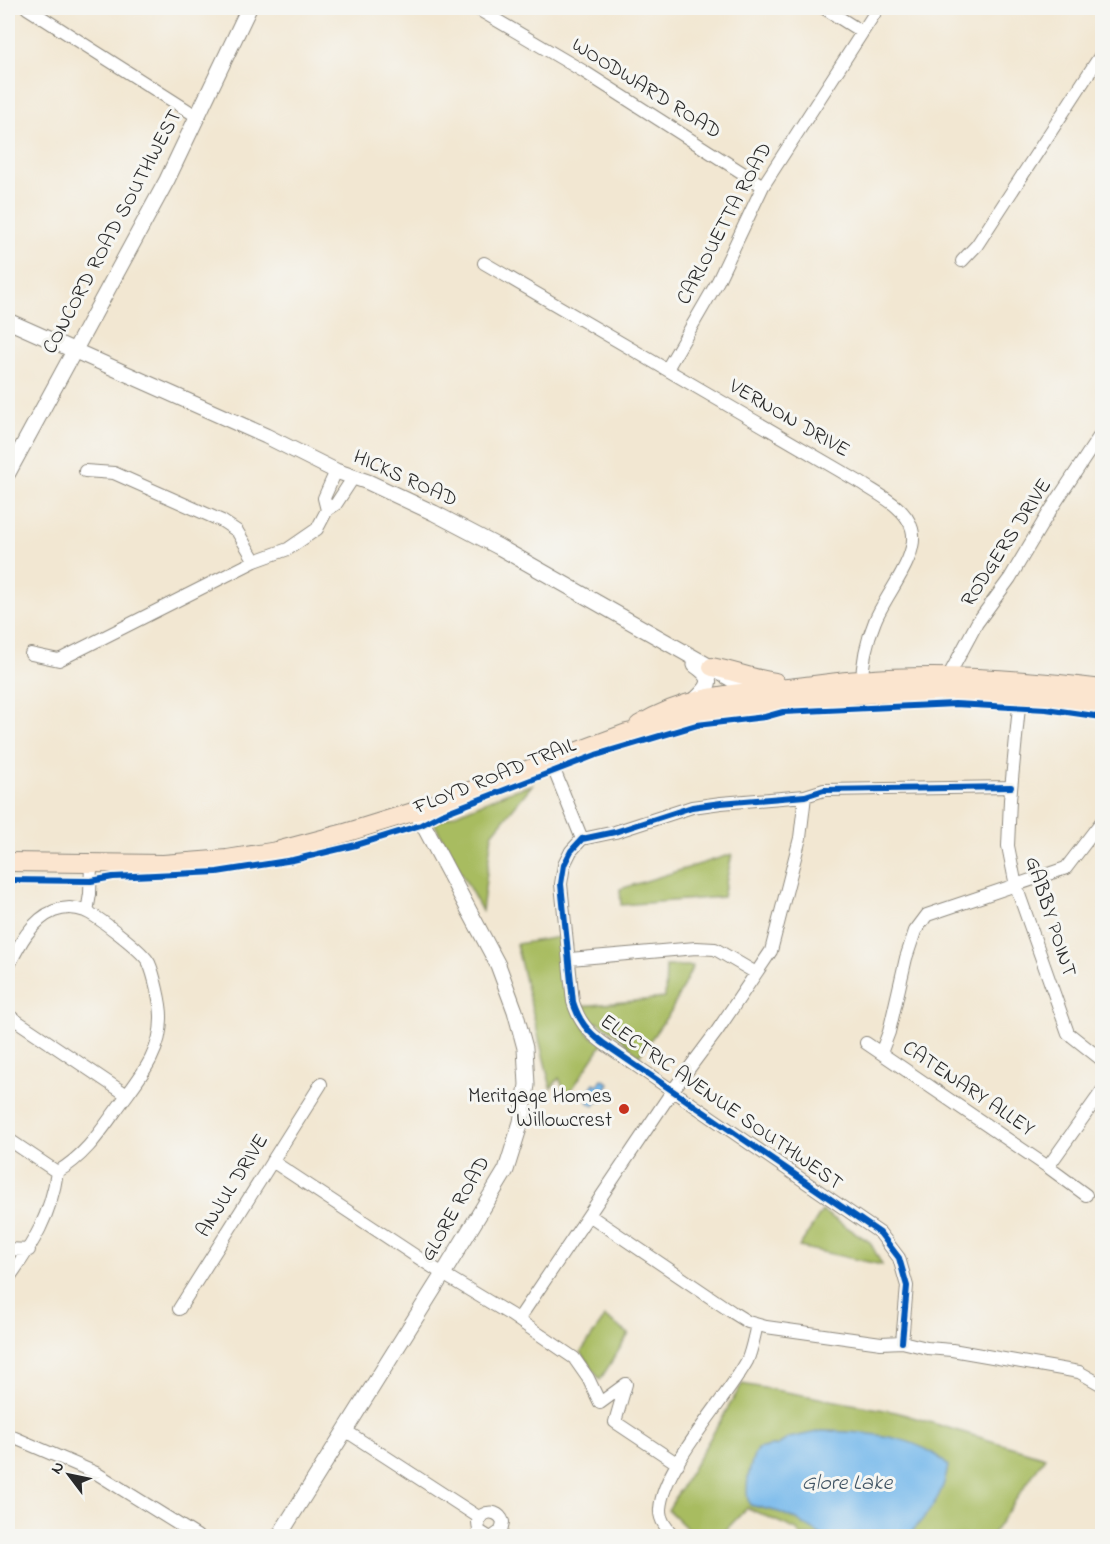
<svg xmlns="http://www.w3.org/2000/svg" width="1110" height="1544" font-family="'Indie Flower',sans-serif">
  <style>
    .green { fill: #a8bc60; stroke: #6a7446; stroke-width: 1.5 }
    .water { fill: #75b8eb; stroke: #50728b; stroke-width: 1.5 }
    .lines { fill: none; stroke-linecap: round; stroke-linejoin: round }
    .minor-casing { stroke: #8e897e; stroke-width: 14 }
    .tertiary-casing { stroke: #8e897e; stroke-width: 17 }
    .secondary-casing { stroke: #8e897e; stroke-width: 20 }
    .minor { stroke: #fff; stroke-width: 12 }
    .tertiary { stroke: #fff; stroke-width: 15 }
    .secondary { stroke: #fbe5cf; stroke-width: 18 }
    .cycleway-casing { stroke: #f6f6f2; stroke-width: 10 }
    .cycleway { stroke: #0057b8; stroke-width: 6 }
    .poi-dot { fill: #c8321e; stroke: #f6f6f2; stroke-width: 2 }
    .labels { text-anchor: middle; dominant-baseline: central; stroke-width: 6; stroke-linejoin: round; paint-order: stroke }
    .street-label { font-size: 21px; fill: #2b2b2b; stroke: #f6f6f2 }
    .poi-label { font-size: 21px; fill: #2b2b2b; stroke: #f6f6f2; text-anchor: end }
    .water-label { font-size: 22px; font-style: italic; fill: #415565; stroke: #f6f6f2 }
  </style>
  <rect width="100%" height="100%" fill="#f6f6f2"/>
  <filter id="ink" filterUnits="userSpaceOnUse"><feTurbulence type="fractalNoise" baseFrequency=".0167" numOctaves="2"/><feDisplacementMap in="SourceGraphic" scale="12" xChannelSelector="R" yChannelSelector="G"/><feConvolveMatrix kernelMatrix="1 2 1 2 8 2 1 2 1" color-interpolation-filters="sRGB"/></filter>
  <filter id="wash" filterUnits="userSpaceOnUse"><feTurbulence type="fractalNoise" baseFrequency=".008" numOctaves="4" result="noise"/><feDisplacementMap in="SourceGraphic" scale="24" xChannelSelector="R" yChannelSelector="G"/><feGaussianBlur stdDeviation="1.35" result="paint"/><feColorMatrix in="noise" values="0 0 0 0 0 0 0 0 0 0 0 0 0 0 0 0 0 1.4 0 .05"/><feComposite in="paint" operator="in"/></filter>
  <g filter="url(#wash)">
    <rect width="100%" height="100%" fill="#f2e7d2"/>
    <path class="green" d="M532,785l-40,49 -10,77 -48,-88 77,-32z
      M732,854l-9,43 -102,8 -1,-16z
      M565,936l7,57 16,41 15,9 -36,54 -8,-19 -8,10 -35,-144z
      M666,966h27l-22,45 -32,45 -20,-20 -21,-14 -6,3 -10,-19 83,-8z
      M822,1211l48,31 12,23 -83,-18z
      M605,1317l24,17 -29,46 -19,-28z
      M742,1384l154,28 149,45 -54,79h-190l-4,-6 -50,-22 -27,28h-25l-27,-26z"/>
    <path class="water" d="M602,1079l7,4 -3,5 2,4 -7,10 -4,-1 -3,5 -7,-5 4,-6 -3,-3 6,-9 4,2z
      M822,1431c38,1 98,3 126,35 -4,30 -21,49 -40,70h-85l-24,-15 -20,-9 -29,-7c-7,-15 0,-41 7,-56l21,-4 11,-7z"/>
  </g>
  <g filter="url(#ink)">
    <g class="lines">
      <defs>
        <path id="minor" d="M27,8l171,109
          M476,8l107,63 180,115
          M824,8l38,24
          M962,261l15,-16 125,-192
          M484,263l377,220c18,12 45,24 51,46 8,27 -27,66 -37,92 -8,19 -13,43 -13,64
          M667,369l51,-88 45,-95 115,-178
          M85,471l29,2 108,48 15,10 18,30
          M327,510l-3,-12 12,-27
          M31,654l28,6 196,-99 33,-12 29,-20 10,-19 9,-6 17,-26
          M948,677l29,-54 33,-45 38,-64 54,-82
          M1020,696l-10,104 -2,46 8,40 52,147 34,27
          M550,760l32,79
          M87,912l3,-18 1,-30
          M570,959l126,-11 19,1 41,24
          M8,967c10,-20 23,-47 46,-56 10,-4 21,-4 31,0 11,4 59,41 64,52 5,11 12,41 12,53 1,37 -22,62 -42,90 -18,25 -34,50 -62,66
          M8,1015l119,80
          M866,1043l182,124 38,28
          M881,1053l8,-21 17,-74 9,-27 12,-16 139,-47 36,-47
          M8,1139l49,33
          M272,1161l171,113 68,41 63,43 14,20 12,25 26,-19 -11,38 63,42
          M1048,1167l54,-76
          M589,1215l143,97 16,10 18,5 115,16 21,-1 25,6 25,2 127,22 23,13
          M8,1249l21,1
          M8,1279c25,-35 43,-64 49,-107
          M179,1309l142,-225
          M518,1320l155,-230 44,-59 54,-80 29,-113 5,-42
          M902,1342l5,-56 -8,-28 -19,-25 -277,-190c-16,-12 -24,-22 -30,-41l-12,-118 3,-19 7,-14 11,-12 33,-7 77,-25 29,-4 84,-7 19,-6 187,-3
          M346,1431l134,87
          M8,1435l88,38 101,63
          M487,1536l-8,-5 -1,-9 4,-7c9,-5 18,-2 21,7l-2,9 -7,5
          M674,1536c-7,-7 -15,-16 -14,-27 3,-43 66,-109 87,-148 5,-11 7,-25 10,-36"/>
        <path id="tertiary" d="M8,321l258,115 70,35 32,11 66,31 65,34 257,146
          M8,473l159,-293 82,-172
          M695,665c20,14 16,20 0,35
          M279,1536l164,-262 63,-104 15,-48 6,-37 -2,-37 -10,-37 -17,-46 -82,-154"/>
        <path id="secondary" d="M712,667c22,4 41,12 63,15
          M639,725c50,-31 101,-32 158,-38 21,-2 42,-6 63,-7 81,-7 163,-1 242,9
          M8,862l155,2 64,-5 50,-8 68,-18 71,-22 211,-78 144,-31 92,-8 77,-2 99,5 63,7"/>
      </defs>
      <use href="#minor" class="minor-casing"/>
      <use href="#tertiary" class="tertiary-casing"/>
      <use href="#secondary" class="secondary-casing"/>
      <use href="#minor" class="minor"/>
      <use href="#tertiary" class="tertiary"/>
      <use href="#secondary" class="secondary"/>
      <defs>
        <path id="cycleway" d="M8,880l83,1 22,-4 104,-5 76,-12 63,-15 65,-20 21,-11 154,-59 101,-30 68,-8 18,-5 172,-8 91,5 56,8
          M902,1342l5,-56 -8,-28 -19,-25 -277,-190c-16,-12 -24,-22 -30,-41l-12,-118 3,-19 7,-14 11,-12 33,-7 77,-25 29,-4 84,-7 19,-6 187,-3"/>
      </defs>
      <use href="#cycleway" class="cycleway-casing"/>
      <use href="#cycleway" class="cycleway"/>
    </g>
  </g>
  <circle class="poi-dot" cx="624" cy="1109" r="6"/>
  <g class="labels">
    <g class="street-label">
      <text transform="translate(646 89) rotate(32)">WOODWARD ROAD</text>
      <text transform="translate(725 224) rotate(-62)">CARLOUETTA ROAD</text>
      <text transform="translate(113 232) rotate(-62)">CONCORD ROAD SOUTHWEST</text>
      <text transform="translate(789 419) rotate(30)">VERNON DRIVE</text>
      <text transform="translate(405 479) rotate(24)">HICKS ROAD</text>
      <text transform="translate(1007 543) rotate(-57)">RODGERS DRIVE</text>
      <text transform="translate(495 777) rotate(-22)">FLOYD ROAD TRAIL</text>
      <text transform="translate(1050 917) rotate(72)">GABBY POINT</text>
      <text transform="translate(968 1089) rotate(34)">CATENARY ALLEY</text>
      <text transform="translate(721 1103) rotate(35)">ELECTRIC AVENUE SOUTHWEST</text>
      <text transform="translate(233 1186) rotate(-58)">ANJUL DRIVE</text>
      <text transform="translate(456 1209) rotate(-60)">GLORE ROAD</text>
    </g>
    <g class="poi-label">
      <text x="612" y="1097">Meritgage Homes<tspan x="612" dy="24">Willowcrest</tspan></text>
    </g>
    <g class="water-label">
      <text x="847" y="1484">Glore Lake</text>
    </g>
  </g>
  <rect width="1110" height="1544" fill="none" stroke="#f6f6f2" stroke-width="30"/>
  <g transform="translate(69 1475) rotate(302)" stroke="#f6f6f2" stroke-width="4.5" paint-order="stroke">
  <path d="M0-4.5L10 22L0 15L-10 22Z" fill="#2b2b2b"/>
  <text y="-9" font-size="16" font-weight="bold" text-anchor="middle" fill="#2b2b2b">N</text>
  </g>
</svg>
